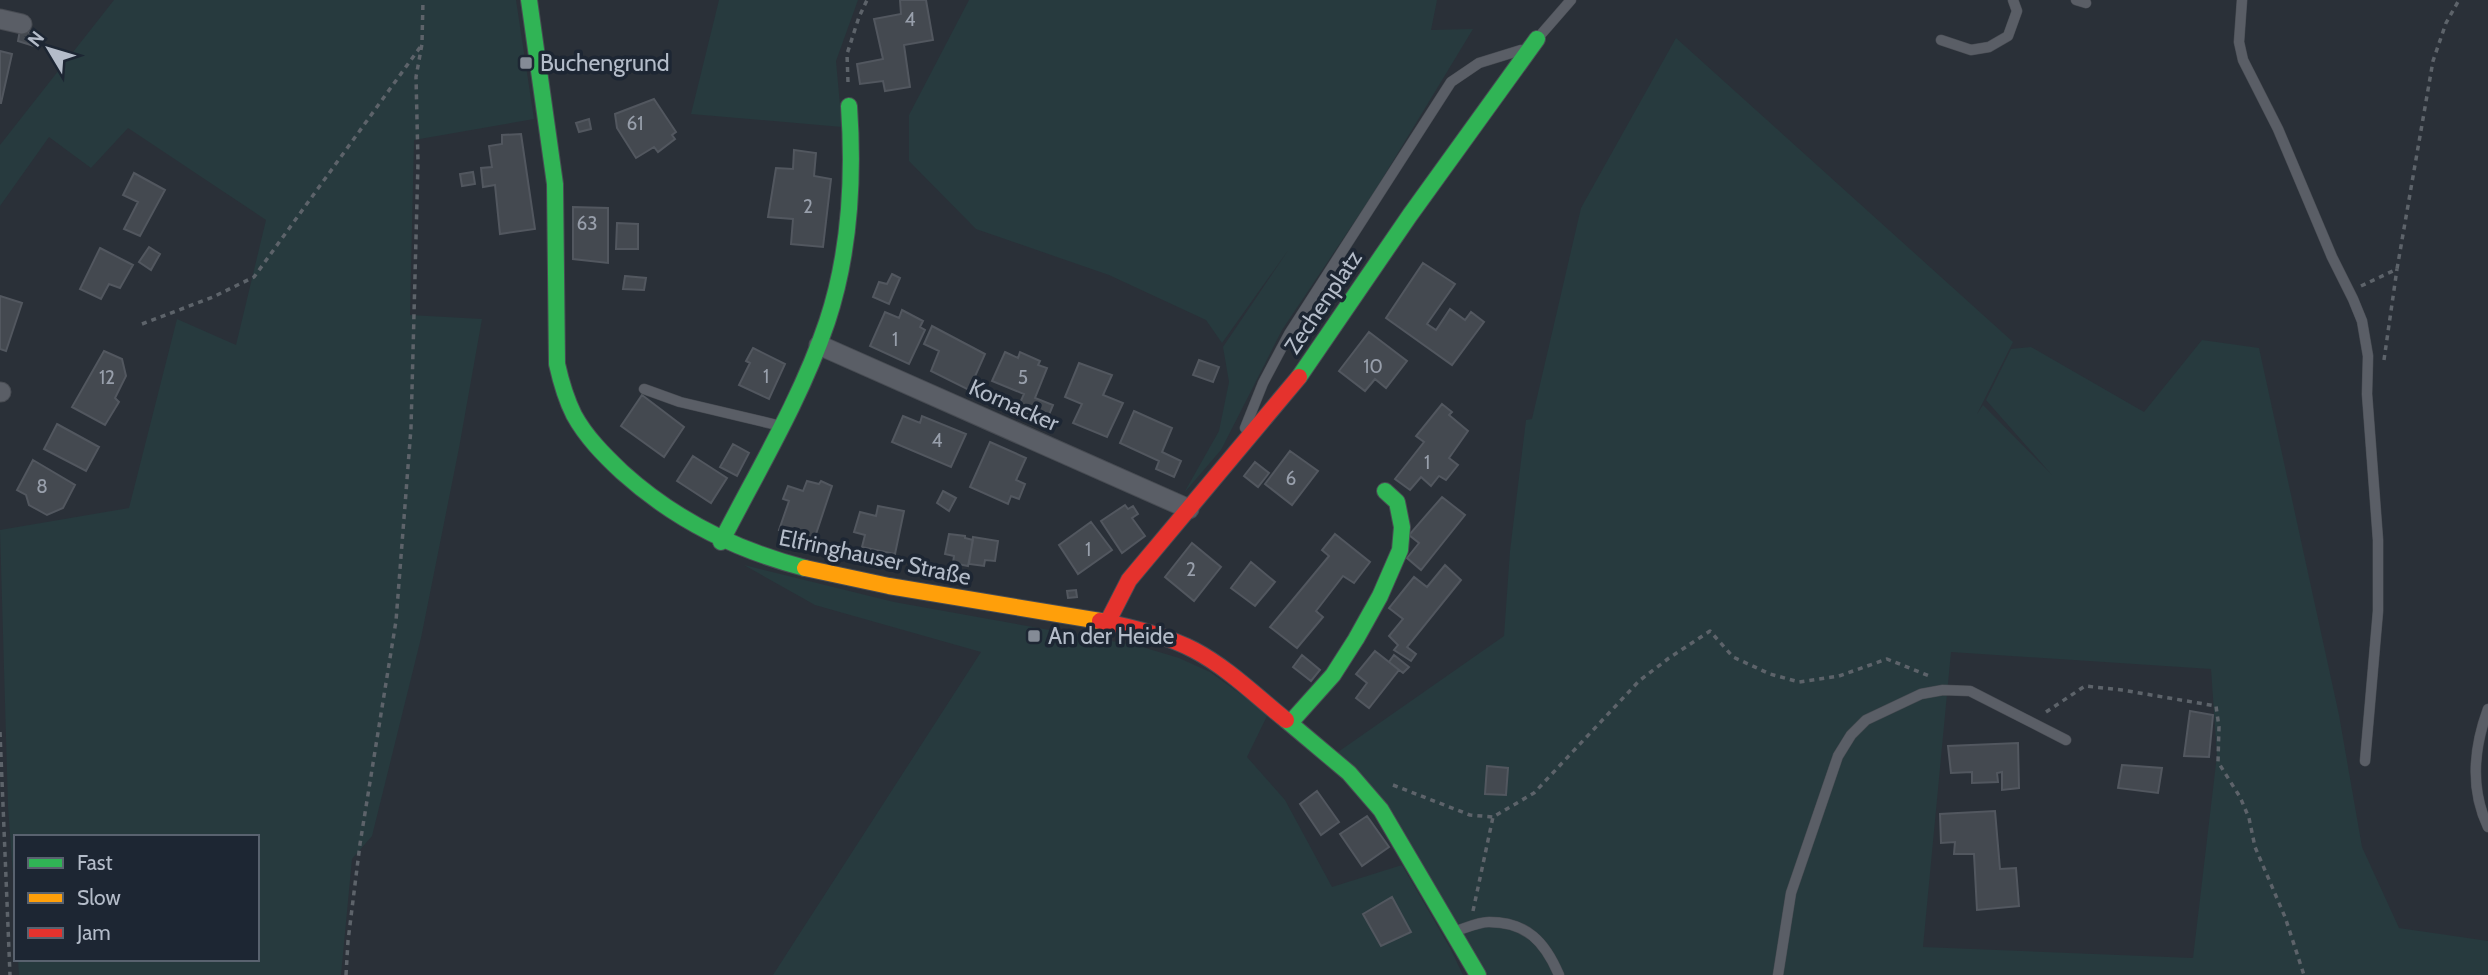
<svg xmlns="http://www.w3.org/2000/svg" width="2488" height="975" font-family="Cabin,sans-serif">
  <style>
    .green { fill: #273a3e; fill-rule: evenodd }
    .building { fill: #444950; stroke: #52575f; stroke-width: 2 }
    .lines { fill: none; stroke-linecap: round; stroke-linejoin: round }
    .lane-casing { stroke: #484c53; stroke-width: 11 }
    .street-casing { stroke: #484c53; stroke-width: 21 }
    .fast-casing { stroke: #484c53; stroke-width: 18 }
    .slow-casing { stroke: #484c53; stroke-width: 18 }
    .jam-casing { stroke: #484c53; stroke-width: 18 }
    .path { stroke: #5d636a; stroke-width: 3.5; stroke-dasharray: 5 5; stroke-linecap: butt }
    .lane { stroke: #5a5e66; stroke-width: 10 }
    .street { stroke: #5a5e66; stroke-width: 19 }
    .fast { stroke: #30b455; stroke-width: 16 }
    .slow { stroke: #ff9f0a; stroke-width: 16 }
    .jam { stroke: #e5322d; stroke-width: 16 }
    .poi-dot { fill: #848b96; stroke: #1d2633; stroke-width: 2.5 }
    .labels { text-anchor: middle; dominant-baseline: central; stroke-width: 7; stroke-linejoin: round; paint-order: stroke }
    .number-label { font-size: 19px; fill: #989fab }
    .poi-label { font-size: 23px; fill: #b4bcc9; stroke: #1d2633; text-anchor: start }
    .street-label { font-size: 23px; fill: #b4bcc9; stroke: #1d2633 }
  </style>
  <rect width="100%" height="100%" fill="#2a3038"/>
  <path class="green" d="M114,0h402l18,119 -120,21 -4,175 72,4 -23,129 -38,190 -49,198 -20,23 -11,116h-322l-1,-16h239v-122h-241v80l-8,-111 -8,-276 129,-22 48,-189 59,26 30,-125 -138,-92 -37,40 -42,-31 -49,69v-61z
    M719,0h139l-22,61 6,66 -151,-13z
    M969,0h468l-6,30 42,-1 -100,165 -91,136 -61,120 -37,43 35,-62 10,-49 -6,-35 66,-98 -67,94 -16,-23 -97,-45 -133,-46 -67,-68v-46z
    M1676,38l337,304 -36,72 6,-9 69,70 -66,-75 25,-51 20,-2 113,65 58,-72 57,8 80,367 23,132 37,81 89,13v34h-1003l-147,-223 166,-116 6,-85 16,-131 6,-1 49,-211zM1951,652l260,17 6,86 -24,203 -270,-11z
    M744,565l150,37 245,44 40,12 31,14 58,42 -21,43 38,43 47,87 70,-22 48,83 13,27h-690l208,-323 -166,-47z"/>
  <path class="building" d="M900,0h26l7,40 -29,5 6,42 -25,4 -2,-10 -23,3 -3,-20 26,-5 -9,-40 27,-5z
    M20,30l20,5 -3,12 -19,-6z
    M0,51l12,3 -11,49h-1z
    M654,99l22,33 -4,3 3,4 -17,13 -4,-5 -18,11 -19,-30 -2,-14z
    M589,119l2,10 -12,3 -3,-9z
    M521,134l14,95 -35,5 -5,-49 -12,2 -2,-19 11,-1 -3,-21 13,-2v-9z
    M794,150l22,3 -2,23 17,3 -8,68 -32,-3 2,-25 -25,-2 8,-49 17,1z
    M473,172l2,12 -13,2 -2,-12z
    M134,173l31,17 -25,46 -16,-7 14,-27 -15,-7z
    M573,207l35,1v55l-35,-4z
    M617,223l21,1v25h-22z
    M149,247l11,7 -9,16 -12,-8z
    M100,248l33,17 -13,23 -11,-4 -8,15 -21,-10z
    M1423,263l32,21 -28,40 9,6 14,-21 15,11 6,-8 13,10 -32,43 -66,-47z
    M892,274l8,4 -11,26 -16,-7 6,-15 8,2z
    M625,276l21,2 -2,12 -21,-1z
    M0,296l22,7 -16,48 -6,-2z
    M902,310l21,11 -3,6 5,3 -16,34 -39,-18 15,-34 14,6z
    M932,326l53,28 -16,36 -38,-19 8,-20 -15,-7z
    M1369,332l38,29 -21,27 -11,-9 -10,12 -26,-20z
    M753,348l32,16 -16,35 -30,-14 11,-22 -4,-2z
    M104,351l18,8 4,17 -11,22 4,4 -14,23 -33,-18z
    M1005,352l13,6 2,-6 20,9 -2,4 9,3 -12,30 18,7 -9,22 -29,-13 9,-20 -32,-13z
    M1199,360l20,7 -6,15 -20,-7z
    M1079,363l33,12 -9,20 20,8 -16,34 -34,-14 9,-19 -17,-7z
    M642,395l42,32 -20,30 -43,-31z
    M1442,404l10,8 -3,3 19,16 -19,27 9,7 -12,15 -7,-4 -8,10 -10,-9 -11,13 -15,-11 29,-37 -8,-6z
    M1134,411l38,17 -10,24 19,9 -7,16 -18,-8 3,-8 -39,-18z
    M903,416l17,7 2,-7 44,18 -15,33 -59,-25z
    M57,424l42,23 -13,24 -42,-22z
    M990,442l36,16 -10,22 9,4 -6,15 -8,-3 -3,8 -38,-17z
    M733,444l16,9 -12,23 -17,-9z
    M1290,451l28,20 -26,34 -27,-21z
    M693,456l34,22 -16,25 -34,-22z
    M33,460l42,25 -12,23 -16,7 -18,-10 -3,-10 -9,-5z
    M1255,462l14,11 -11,14 -14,-11z
    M807,481l12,3 2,-3 11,5 -18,54 -35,-10 10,-29 -6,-2 5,-13 15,5z
    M943,491l13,7 -7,13 -12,-8z
    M1442,497l23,18 -44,55 -14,-12 12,-15 -10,-8z
    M1125,505l3,4 5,-3 5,8 -6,4 13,18 -23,17 -21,-32z
    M878,506l26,5 -9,43 -33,-7 3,-12 -11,-3 6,-20 16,4z
    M1091,522l21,28 -34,24 -19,-29z
    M949,534l16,2v2l8,2 -5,26 -15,-3 1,-7 -9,-2z
    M1335,534l35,28 -16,21 -11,-7 -27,35 7,6 -26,31 -27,-21 59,-71 -7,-6z
    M973,537l25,4 -3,20 -10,-1 -1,6 -15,-2z
    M1192,543l29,24 -27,34 -29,-24z
    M1251,562l24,20 -20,24 -24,-18z
    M1445,565l16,15 -54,67 9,7 -5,7 -17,-11 4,-5 -9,-9 14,-17 -14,-11 25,-31 13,10z
    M1076,590l1,7 -9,1 -1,-7z
    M1375,651l24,19 -30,38 -13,-10 11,-15 -11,-9z
    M1302,655l18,15 -9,11 -18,-14z
    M1394,655l15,12 -6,6 -14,-11z
    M2190,711l23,4 -4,42 -25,-1z
    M2018,743l1,45 -17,2v-18l-5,1 1,9 -26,1v-11l-21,1 -3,-27z
    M2122,765l40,3 -4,25 -40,-5z
    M1487,766l21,2 -2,27 -21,-1z
    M1317,791l22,31 -18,13 -21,-31z
    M1995,811l5,58 16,-1 3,38 -42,4 -3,-56h-20l1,-12 -14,1 -1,-29z
    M1367,816l22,31 -27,19 -22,-32z
    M1392,897l19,35 -30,14 -18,-32z"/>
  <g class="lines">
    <defs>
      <path id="lane" d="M2076,0l10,3
        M2242,0l-3,42 4,18 35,69 54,128 21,42 9,22 6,35 -1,38 11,146v71l-13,150
        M1537,39l34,-39
        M1941,40l30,10 18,-3 19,-11 9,-25 -4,-11
        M644,389l36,13 101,24
        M1245,428l18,-45 26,-49 162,-252 28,-19 42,-13
        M2488,709c-14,38 -18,80 0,118
        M1456,931c10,-3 22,-9 33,-9 38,0 56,20 70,53
        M1778,975l13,-82 47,-137 13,-21 15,-15 55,-26 22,-4 27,1 96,49"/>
      <path id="street" d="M0,19l22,5
        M819,345l370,164
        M0,392h1"/>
      <path id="fast" d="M529,0l26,184 2,180c4,18 9,35 17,51 12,22 30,40 48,57 53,48 113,78 183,96
        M1299,377l111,-162 127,-176
        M721,542c37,-72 80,-143 106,-220 23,-69 27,-144 22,-216
        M1286,720l63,53 32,37 97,165
        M1290,723l43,-48 23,-36 24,-43 20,-46 2,-23 -5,-25 -12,-11"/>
      <path id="slow" d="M805,568l84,18 211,35"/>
      <path id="jam" d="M1100,621c32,6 65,14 94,29 34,18 62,46 92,70
        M1107,623l22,-43 170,-203"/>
    </defs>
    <use href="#lane" class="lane-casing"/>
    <use href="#street" class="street-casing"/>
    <use href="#fast" class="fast-casing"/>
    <use href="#slow" class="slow-casing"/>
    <use href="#jam" class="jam-casing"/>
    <path class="path" d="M848,82l-1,-28 12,-37 8,-17
      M2361,286l36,-17 36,-208 13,-38 13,-23
      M142,324l71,-27 41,-20 167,-231
      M2384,360l13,-91
      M2046,712l39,-26 37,4 94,16 3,21 -1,35 22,35 9,21 6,29 30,70 19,58
      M0,732l10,243
      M1393,785l77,30 23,2
      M1473,911l20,-94 41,-24 105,-112 30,-23 41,-27 23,26 37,17 29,8 40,-6 48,-17 45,18
      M346,975l2,-34 12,-97 36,-223 15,-193 7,-266 -2,-85 6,-33 1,-44"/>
    <use href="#lane" class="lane"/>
    <use href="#street" class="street"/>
    <use href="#fast" class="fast"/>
    <use href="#slow" class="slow"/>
    <use href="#jam" class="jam"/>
  </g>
  <g class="poi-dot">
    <rect x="519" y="56" width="14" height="14" rx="3.5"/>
    <rect x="1027" y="629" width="14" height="14" rx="3.5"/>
  </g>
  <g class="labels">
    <g class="number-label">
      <text x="910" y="19">4</text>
      <text x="635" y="123">61</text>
      <text x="808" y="206">2</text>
      <text x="587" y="223">63</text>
      <text x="895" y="339">1</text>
      <text x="1373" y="366">10</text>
      <text x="766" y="376">1</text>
      <text x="107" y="377">12</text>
      <text x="1023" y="377">5</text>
      <text x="937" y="440">4</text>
      <text x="1427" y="462">1</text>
      <text x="1291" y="478">6</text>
      <text x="42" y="486">8</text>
      <text x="1088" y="549">1</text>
      <text x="1191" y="569">2</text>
    </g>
    <g class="poi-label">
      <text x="540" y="63">Buchengrund</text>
      <text x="1048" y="636">An der Heide</text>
    </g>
    <g class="street-label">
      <text transform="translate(1323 302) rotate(-56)">Zechenplatz</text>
      <text transform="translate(1014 405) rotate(24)">Kornacker</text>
      <text transform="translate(875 557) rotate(12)">Elfringhauser Straße</text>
    </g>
  </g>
  <rect x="14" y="835" width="245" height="126" fill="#1d2633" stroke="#59626f" stroke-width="2"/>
  <rect x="28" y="858" width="35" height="10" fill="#30b455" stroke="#59626f" stroke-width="2"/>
  <text x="77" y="870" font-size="21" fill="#b4bcc9">Fast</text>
  <rect x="28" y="893" width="35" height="10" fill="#ff9f0a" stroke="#59626f" stroke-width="2"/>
  <text x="77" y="905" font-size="21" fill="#b4bcc9">Slow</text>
  <rect x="28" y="928" width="35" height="10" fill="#e5322d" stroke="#59626f" stroke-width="2"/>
  <text x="77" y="940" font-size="21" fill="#b4bcc9">Jam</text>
  <g transform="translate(49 49) rotate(308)" stroke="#1d2633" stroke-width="5" paint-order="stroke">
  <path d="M0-5L12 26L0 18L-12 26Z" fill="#b4bcc9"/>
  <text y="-10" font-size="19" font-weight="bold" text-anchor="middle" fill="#b4bcc9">N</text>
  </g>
</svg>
